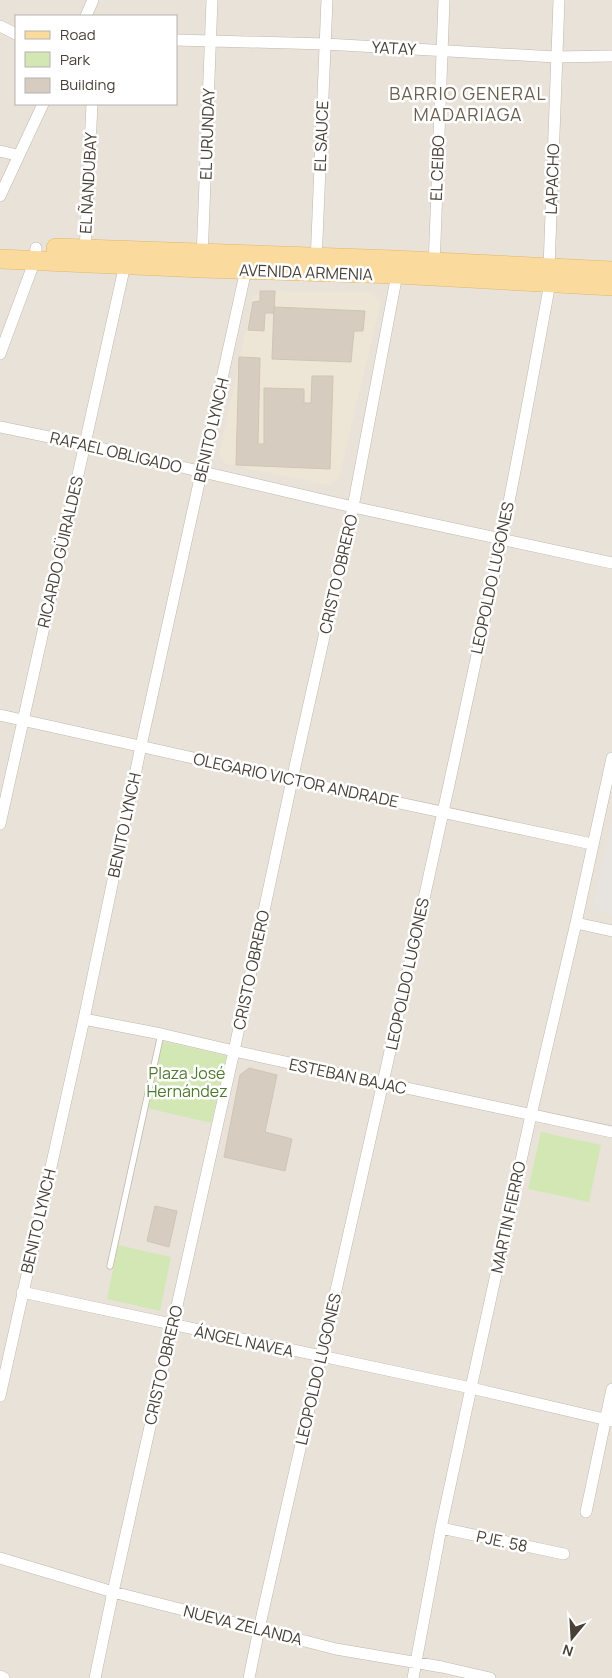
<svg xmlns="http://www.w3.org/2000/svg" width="612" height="1678" font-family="Manrope,sans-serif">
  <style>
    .residential { fill: #e8e2d9; fill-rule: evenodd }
    .industrial { fill: #e7e3df }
    .education { fill: #ede5d5 }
    .green { fill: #d3e7b5 }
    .building { fill: #d6ccc0; stroke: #d1c4b3 }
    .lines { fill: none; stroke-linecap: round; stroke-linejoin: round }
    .lane-casing { stroke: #c0b8ad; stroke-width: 7 }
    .street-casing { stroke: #c0b8ad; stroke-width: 12 }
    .primary-casing { stroke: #e0b76d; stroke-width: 20 }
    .lane { stroke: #fff; stroke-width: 5.5 }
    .street { stroke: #fff; stroke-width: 11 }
    .primary { stroke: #fbdb9d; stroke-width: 19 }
    .labels { text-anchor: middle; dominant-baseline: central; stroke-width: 5; stroke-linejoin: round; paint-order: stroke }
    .street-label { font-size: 16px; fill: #494138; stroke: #fff }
    .park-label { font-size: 16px; fill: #4e792d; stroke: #fff }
    .neighbourhood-label { font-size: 18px; letter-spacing: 1px; fill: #6b5f50; stroke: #fff }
  </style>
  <rect width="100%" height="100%" fill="#f5f1ea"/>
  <path class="residential" d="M0,0h612v1678h-612zM16,16h160v88h-160z"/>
  <path class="industrial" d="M612,818v96l-20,-5z"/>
  <path class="education" d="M260,291l111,1 10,9 -42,177 -9,7 -105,-21 -6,-9 34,-158z"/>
  <path class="green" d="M162,1041l65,15 -16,67 -64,-15z
    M541,1132l60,13 -12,57 -61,-13z
    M118,1245l53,12 -11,54 -53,-12z"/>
  <path class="building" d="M260,291h15l-1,22h-9l-1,18 -16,-1 5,-28 7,-1z
    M274,307l91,4 -2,20h-9l-3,31 -79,-3z
    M239,357l21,1 -2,86h6v-56l40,1v14h7l1,-27h21l-3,93 -94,-4z
    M249,1068l28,7 -12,57 27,7 -7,32 -61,-14 16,-82z
    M155,1206l22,5 -8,36 -22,-6z"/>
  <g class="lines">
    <defs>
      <path id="lane" d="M110,1266l51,-232"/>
      <path id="street" d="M86,16l7,-16
        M0,26l16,8
        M176,40l149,4 231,13 56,-1
        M0,151l17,4
        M0,196l43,-92
        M85,253l7,-149
        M202,259l10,-259
        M316,263l11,-263
        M434,268l10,-268
        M0,354l35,-94 1,-12
        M0,427l83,17 270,63 259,56
        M0,715l292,65 300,64
        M0,824l126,-564
        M576,923l36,8
        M84,1019l77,15 73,17 378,81
        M22,1292l449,96 141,33
        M0,1396l84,-377 57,-273 106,-481
        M586,1512l26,-123
        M441,1528l123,26
        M0,1558l113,34 223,57 106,18 48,11
        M0,1676l4,2
        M95,1678l18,-86 121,-541 58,-271 61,-273 44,-233 -1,-5
        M249,1678l10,-49c82,-362 166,-724 242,-1088 18,-86 33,-172 49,-258l-1,-15 10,-268
        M413,1678l28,-150 30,-140 60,-273 45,-192 36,-165"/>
      <path id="primary" d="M56,248l339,12 217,11
        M0,259l202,9 195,6 215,12"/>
    </defs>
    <use href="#lane" class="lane-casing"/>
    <use href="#street" class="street-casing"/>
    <use href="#primary" class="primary-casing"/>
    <use href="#lane" class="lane"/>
    <use href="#street" class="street"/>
    <use href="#primary" class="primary"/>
  </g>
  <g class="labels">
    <g class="street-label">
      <text transform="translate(394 48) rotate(3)">YATAY</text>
      <text transform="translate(207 134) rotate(-88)">EL URUNDAY</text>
      <text transform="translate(321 136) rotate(-88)">EL SAUCE</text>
      <text transform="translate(437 168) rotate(-88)">EL CEIBO</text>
      <text transform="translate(552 179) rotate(-88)">LAPACHO</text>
      <text transform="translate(88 183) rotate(-87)">EL ÑANDUBAY</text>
      <text transform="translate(306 272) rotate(2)">AVENIDA ARMENIA</text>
      <text transform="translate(211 430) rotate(-77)">BENITO LYNCH</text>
      <text transform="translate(116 452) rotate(13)">RAFAEL OBLIGADO</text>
      <text transform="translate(60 552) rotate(-77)">RICARDO GÜIRALDES</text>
      <text transform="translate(338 574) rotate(-77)">CRISTO OBRERO</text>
      <text transform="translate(492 578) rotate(-78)">LEOPOLDO LUGONES</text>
      <text transform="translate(296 780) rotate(12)">OLEGARIO VICTOR ANDRADE</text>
      <text transform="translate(124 825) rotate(-78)">BENITO LYNCH</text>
      <text transform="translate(251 970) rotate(-78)">CRISTO OBRERO</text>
      <text transform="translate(407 974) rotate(-78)">LEOPOLDO LUGONES</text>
      <text transform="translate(348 1076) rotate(12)">ESTEBAN BAJAC</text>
      <text transform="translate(508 1217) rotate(-78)">MARTIN FIERRO</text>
      <text transform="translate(38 1221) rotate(-77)">BENITO LYNCH</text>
      <text transform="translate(244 1341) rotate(12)">ÁNGEL NAVEA</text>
      <text transform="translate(163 1365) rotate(-77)">CRISTO OBRERO</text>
      <text transform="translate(318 1369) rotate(-77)">LEOPOLDO LUGONES</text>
      <text transform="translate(502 1541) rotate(12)">PJE. 58</text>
      <text transform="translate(243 1625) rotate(14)">NUEVA ZELANDA</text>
    </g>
    <g class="park-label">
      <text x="187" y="1073">Plaza José<tspan x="187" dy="18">Hernández</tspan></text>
    </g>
    <g class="neighbourhood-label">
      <text x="468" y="93">BARRIO GENERAL<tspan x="468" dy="21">MADARIAGA</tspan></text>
    </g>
  </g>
  <rect x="15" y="15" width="162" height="90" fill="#ffffff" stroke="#b6b3af"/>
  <rect x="25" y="31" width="25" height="8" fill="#fbdb9d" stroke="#b6b3af"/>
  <text x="60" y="40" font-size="15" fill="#494138">Road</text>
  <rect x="25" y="52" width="25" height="15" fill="#d3e7b5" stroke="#b6b3af"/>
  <text x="60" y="65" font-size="15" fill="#494138">Park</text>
  <rect x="25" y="78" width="25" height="15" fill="#d6ccc0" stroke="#b6b3af"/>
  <text x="60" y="90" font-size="15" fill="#494138">Building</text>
  <g transform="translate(572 1638) rotate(198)" stroke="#ffffff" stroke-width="4" paint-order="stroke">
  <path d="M0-4L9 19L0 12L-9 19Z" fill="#494138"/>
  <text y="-8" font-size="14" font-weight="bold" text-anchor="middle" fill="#494138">N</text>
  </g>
</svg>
